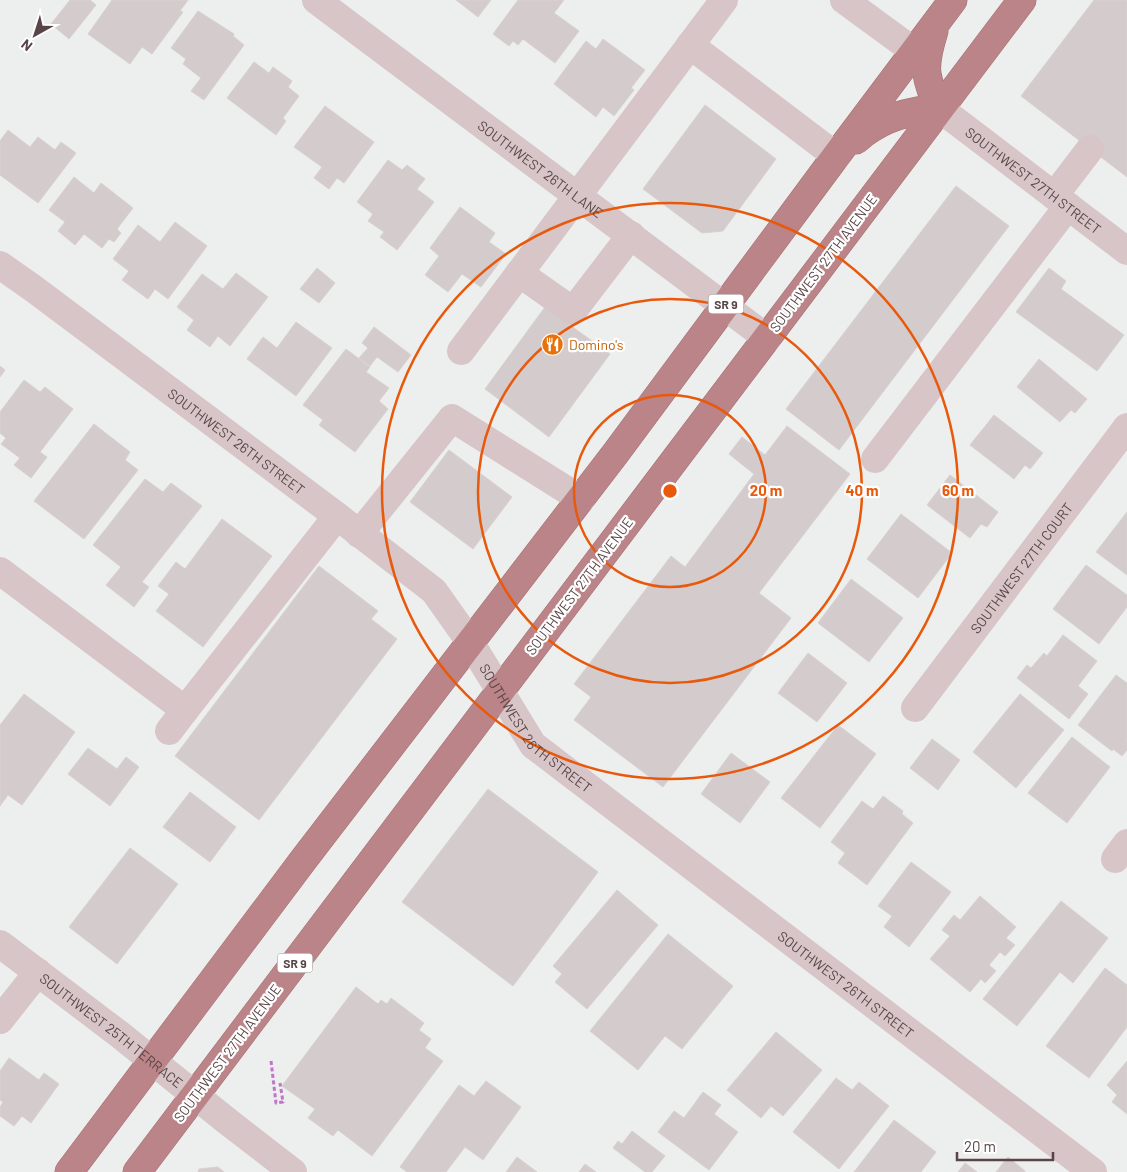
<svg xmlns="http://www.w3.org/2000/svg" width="1127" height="1172" font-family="Barlow,sans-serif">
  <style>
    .building { fill: #d4cccc; stroke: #d8d1d0 }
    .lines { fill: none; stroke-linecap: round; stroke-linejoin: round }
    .highway-casing { stroke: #a76f73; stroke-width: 29 }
    .path { stroke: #c373ca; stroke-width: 3; stroke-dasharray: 4 2.5; stroke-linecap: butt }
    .minor { stroke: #d7c5c8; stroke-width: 28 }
    .highway { stroke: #bb8488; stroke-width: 28 }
    .ring { fill: none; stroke: #e8590c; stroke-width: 2.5 }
    .labels { text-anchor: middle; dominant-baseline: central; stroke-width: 4.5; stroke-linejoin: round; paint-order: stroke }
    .shield { fill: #fff; stroke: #8b7d7e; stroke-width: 1 }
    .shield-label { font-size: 12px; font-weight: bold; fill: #594547 }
    .street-label { font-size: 14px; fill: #594547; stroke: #fff }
    .food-label { font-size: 14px; fill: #c56008; stroke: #fff; text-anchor: start }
    .centre { fill: #e8590c; stroke: #fff; stroke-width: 2.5 }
    .ring-label { font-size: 15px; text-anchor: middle; font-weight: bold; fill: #e8590c; stroke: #fff; stroke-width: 4.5; stroke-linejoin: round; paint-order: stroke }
  </style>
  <rect width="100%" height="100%" fill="#ecefed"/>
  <path class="building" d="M70,0h20l6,5 -27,34 -18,-15z
    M112,0h76l-8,11 3,1 -31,42 -10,-7 -12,17 -42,-30z
    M456,0h35l-13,17z
    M518,0h46l-10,13 25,18 -24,32 -32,-24 -5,6 -5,-4 -4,5 -16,-12z
    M1094,0h33v177l-106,-81z
    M198,11l36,23 -1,2 11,9 -40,55 -13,-9 10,-13 -18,-14 3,-5 -15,-11z
    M603,39l42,31 -14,18 3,2 -20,26 -11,-9 -7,10 -42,-33 32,-43 10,8z
    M254,62l15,11 4,-6 19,14 -4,6 11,9 -16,22 3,3 -10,14 -49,-37z
    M705,105l71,54 -53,72 -21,2 -59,-44z
    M325,106l49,36 -30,41 -7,-5 -8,11 -15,-11 8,-11 -28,-20z
    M8,130l22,17 8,-10 17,13 6,-8 15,11 -38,50 -38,-28v-34z
    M388,160l14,10 5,-5 18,14 -8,10 17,13 -37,48 -17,-13 4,-5 -16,-11 5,-7 -16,-12z
    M74,177l20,16 7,-10 32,25 -16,21 4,4 -7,9 -5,-3 -7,9 -18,-14 -9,11 -17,-14 7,-9 -16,-12z
    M956,186l53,40 -170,224 -53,-41z
    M460,207l35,26 -6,9 17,12 -25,33 -19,-13 -14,18 -23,-17 14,-19 -9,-8z
    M175,222l32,24 -39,53 -13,-10 -7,10 -26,-19 7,-9 -16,-12 25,-34 22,17z
    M317,268l18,15 -16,20 -19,-14z
    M1049,268l17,13 -5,8 63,46 -27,36 -81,-59z
    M236,273l32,24 -38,49 -12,-10 -8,11 -23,-17 7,-10 -17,-13 25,-33 21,15z
    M545,307l65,47 -61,83 -64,-48z
    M296,322l36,26 -36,48 -49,-37 16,-22 14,11z
    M374,327l37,28 -13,17 -21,-15 -7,9 -11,-8 9,-10 -6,-5z
    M346,349l24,18 -4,5 23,16 -10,13 9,8 -33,43 -36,-27 4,-5 -20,-15z
    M1039,359l48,40 -12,14 -4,-3 -11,12 -43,-35z
    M0,366l5,4 -5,7z
    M24,380l16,12 5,-5 28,22 -33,43 7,5 -16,21 -17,-13 6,-7 -19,-14 5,-6 -6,-5v-21z
    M994,415l49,38 -13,16 -5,-4 -11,14 -44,-34z
    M94,424l36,28 -5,8 13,10 -54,69 -50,-38z
    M787,426l63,48 -91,119 32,25 -128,169 -89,-67 17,-23 -17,-13 97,-128 14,11 69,-93 -25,-20 13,-17 23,18z
    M449,450l63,47 -39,52 -63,-47z
    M950,475l48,37 -11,15 -6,-3 -11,14 -43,-33z
    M145,479l18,13 8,-9 31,23 -60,76 7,5 -15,20 -28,-22 15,-18 -28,-22z
    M1127,512v63l-31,-23z
    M901,514l51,39 -34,45 -51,-39z
    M222,519l50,37 -69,91 -47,-36 13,-17 -11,-8 18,-24 9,7z
    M1086,565l41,30v12l-28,37 -46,-35z
    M319,566l59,45 -7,8 26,20 -138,181 -84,-64z
    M851,579l52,39 -34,44 -51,-39z
    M1063,635l34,26 -19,25 10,8 -19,25 -52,-41 10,-13 4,3 13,-15 3,3z
    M808,653l39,30 -30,39 -39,-29z
    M1116,675l11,8v56l-1,1 1,1v9l-5,6 -9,-7 -1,2 -34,-26z
    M24,694l51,38 -53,73 -14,-10 -8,11v-81z
    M1020,694l44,36 -48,58 -43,-36z
    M838,725l38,29 -56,74 -39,-30z
    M1072,737l38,30 -43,56 -39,-30z
    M932,739l28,21 -22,30 -28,-22z
    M88,748l29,21 9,-12 13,10 -29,39 -42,-32z
    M731,753l39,29 -30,41 -39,-29z
    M488,789l110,83 -85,114 -111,-84z
    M190,792l46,35 -26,35 -47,-35z
    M883,796l20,15 -1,3 11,9 -46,62 -29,-22 7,-10 -14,-11 31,-41 11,8z
    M130,848l48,36 -61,80 -48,-37z
    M911,862l40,30 -42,55 -25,-20 8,-11 -14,-10z
    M617,890l41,35 -71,84 -32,-27 7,-8 -9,-8z
    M980,896l36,31 -10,11 9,7 -10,11 -5,-4 -11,13 7,6 -11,12 -4,-4 -11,13 -40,-33 20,-23 -8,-6 12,-15 6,5z
    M1061,901l47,37 -35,45 -13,-11 -43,54 -34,-27z
    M668,934l65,52 -51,63 -17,-13 -27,34 -48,-39z
    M1105,968l22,17v42l-38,51 -43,-32z
    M356,987l22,17 3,-4 6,4 4,-6 33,25 -5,7 12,9 -6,9 18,13 -71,95 -34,-26 -5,6 -25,-18 7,-9 -33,-23z
    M776,1032l46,38 -39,46 -12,-10 -10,12 -34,-28z
    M9,1058l30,22 5,-7 15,11 -28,39 -9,-7 -8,10 -14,-10v-9l3,-5 -3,-2v-29z
    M1127,1061v53l-15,-12 5,-7 -10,-10z
    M836,1078l16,12 7,-8 30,24 -50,63 -46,-37z
    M486,1081l35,26 -38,53 -18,-13 -19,25h-39l-7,-5 59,-82 15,11z
    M703,1092l18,13 -7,9 24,18 -29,38 -51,-38 16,-21 10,7z
    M894,1120l42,32 -15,20h-67z
    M632,1131l33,25 -13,16h-7l-32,-24 5,-7 4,3z
    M517,1157l20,15h-31z
    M1008,1157l17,14v1h-29z
    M965,1163l12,9h-19z
    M585,1164l11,8h-17z
    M218,1167l6,5h-26l1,-3z"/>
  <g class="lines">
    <defs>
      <path id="highway" d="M934,31c-4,13 -9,29 -7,43 2,12 7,24 12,34
        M856,140c5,-4 10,-9 16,-12 21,-14 44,-17 67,-20
        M69,1172l235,-313 311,-405 221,-298 117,-156
        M137,1172l885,-1172"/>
    </defs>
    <use href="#highway" class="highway-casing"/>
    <path class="path" d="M271,1061l5,42 7,-1 -3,-19"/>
    <g class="minor">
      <path id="s1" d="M316,0l451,338"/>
      <path d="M844,0l71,52"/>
      <path d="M690,45l146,111"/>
      <path id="s2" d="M939,108l188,143"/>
      <path d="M1054,196l36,-47"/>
      <path id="s3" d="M0,265l34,24 303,227 97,75 36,51 63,103 560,427"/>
      <path d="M519,273l54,38 58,-76"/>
      <path d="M461,351l263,-351"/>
      <path d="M875,459l193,-253"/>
      <path d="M359,534l93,-116 129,81"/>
      <path d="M0,571l185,139"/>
      <path id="s4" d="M915,708l212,-281"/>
      <path d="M169,731l16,-21 152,-194"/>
      <path d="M1115,859l12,-16"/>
      <path id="s5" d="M0,944l119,90 108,87 66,51"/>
      <path d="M0,1020l38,-48"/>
    </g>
    <use href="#highway" class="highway"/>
  </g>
  <g class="ring">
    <circle cx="670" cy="491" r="96"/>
    <circle cx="670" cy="491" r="192"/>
    <circle cx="670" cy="491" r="288"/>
  </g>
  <defs>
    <symbol id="restaurant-disc" viewBox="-11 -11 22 22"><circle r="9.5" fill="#e8710a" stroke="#fff"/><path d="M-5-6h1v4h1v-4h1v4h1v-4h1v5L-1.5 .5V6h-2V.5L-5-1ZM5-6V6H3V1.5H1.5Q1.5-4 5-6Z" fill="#fff"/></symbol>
  </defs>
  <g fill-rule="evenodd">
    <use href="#restaurant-disc" x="540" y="332" width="25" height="25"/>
  </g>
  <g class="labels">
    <g class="shield">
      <rect x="708.5" y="294.5" width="35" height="19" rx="4"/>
      <rect x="277.5" y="953.5" width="35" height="19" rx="4"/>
    </g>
    <g class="shield-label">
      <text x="726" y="304">SR 9</text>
      <text x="295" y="963">SR 9</text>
    </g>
    <g class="street-label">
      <text stroke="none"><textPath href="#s1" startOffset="281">SOUTHWEST 26TH LANE</textPath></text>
      <text stroke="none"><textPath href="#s2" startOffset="119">SOUTHWEST 27TH STREET</textPath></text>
      <text transform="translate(823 263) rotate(-53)">SOUTHWEST 27TH AVENUE</text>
      <text stroke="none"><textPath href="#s3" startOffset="295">SOUTHWEST 26TH STREET</textPath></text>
      <text stroke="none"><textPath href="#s4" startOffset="176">SOUTHWEST 27TH COURT</textPath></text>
      <text transform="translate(579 586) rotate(-53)">SOUTHWEST 27TH AVENUE</text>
      <text stroke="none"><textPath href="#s3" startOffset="715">SOUTHWEST 26TH STREET</textPath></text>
      <text stroke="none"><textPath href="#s3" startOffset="1120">SOUTHWEST 26TH STREET</textPath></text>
      <text stroke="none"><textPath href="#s5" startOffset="141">SOUTHWEST 25TH TERRACE</textPath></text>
      <text transform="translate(227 1053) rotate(-53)">SOUTHWEST 27TH AVENUE</text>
    </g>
    <g class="food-label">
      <text x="569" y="344">Domino's</text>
    </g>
  </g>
  <circle cx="670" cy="491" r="8" class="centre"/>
  <g class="ring-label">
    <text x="766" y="496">20 m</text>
    <text x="862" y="496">40 m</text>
    <text x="958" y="496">60 m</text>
  </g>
  <g transform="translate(35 35) rotate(219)" stroke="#ffffff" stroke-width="4" paint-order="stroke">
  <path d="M0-4L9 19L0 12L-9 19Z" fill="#594547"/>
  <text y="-8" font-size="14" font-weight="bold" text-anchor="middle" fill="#594547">N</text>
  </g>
  <path d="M957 1152v8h96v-8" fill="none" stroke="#594547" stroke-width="2.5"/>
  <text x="964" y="1152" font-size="15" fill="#594547" stroke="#ffffff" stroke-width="4" paint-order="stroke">20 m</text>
</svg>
